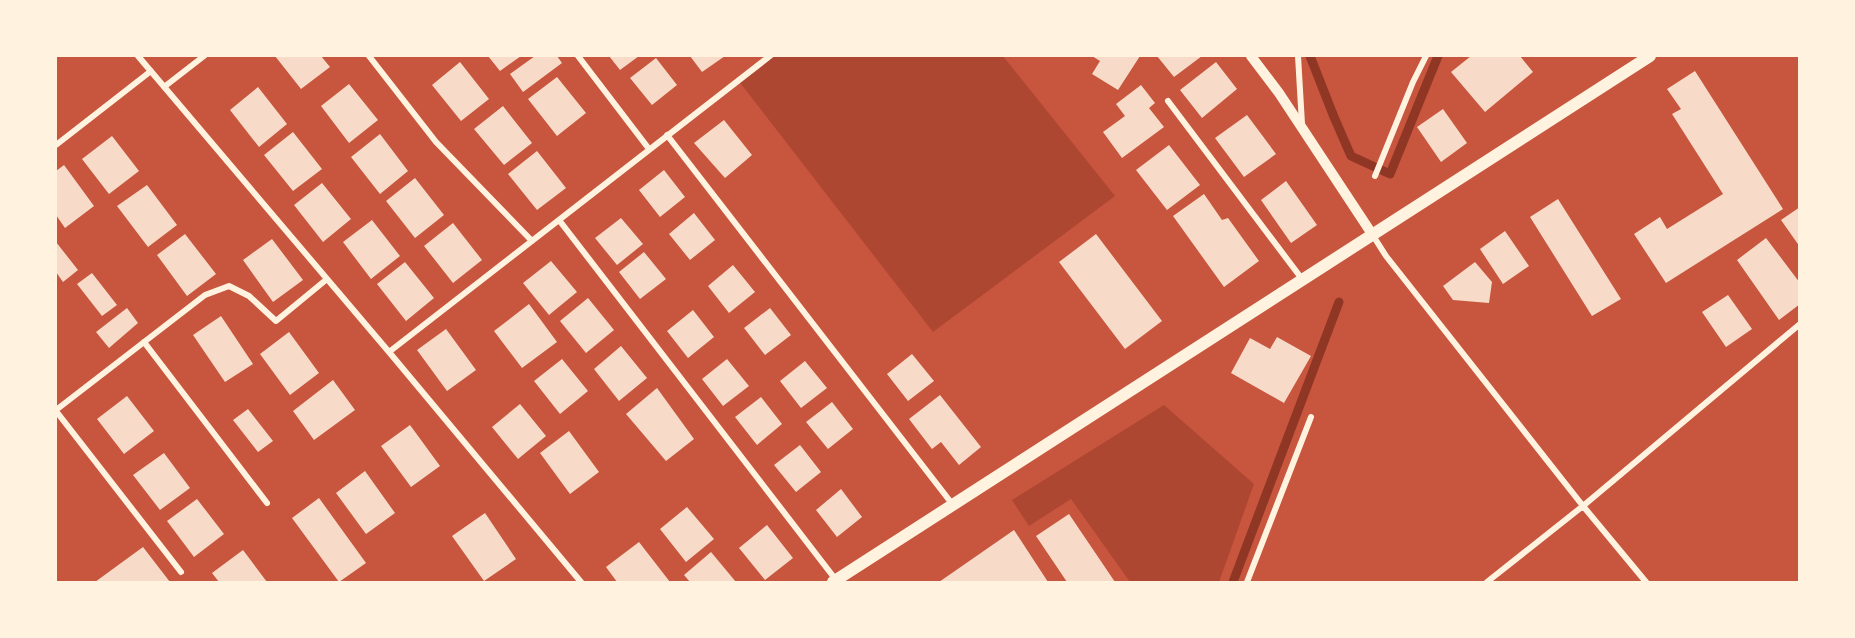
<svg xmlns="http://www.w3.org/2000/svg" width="1855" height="638" font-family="'DejaVu Sans',sans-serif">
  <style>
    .green { fill: #ae4732 }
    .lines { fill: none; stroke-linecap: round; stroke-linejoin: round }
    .stream { stroke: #8f3625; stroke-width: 9 }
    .building { fill: #f7dbc8 }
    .minor { stroke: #fff3e0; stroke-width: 6 }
    .tertiary { stroke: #fff3e0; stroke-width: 10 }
    .secondary { stroke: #fff3e0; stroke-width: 12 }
  </style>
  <rect width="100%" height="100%" fill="#c8553d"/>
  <path class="green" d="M770,56h233l112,140 -182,136 -195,-252z
    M1164,405l90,79 -35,98h-89l-59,-83 -42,27 -17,-26z"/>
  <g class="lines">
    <path class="stream" d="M1310,56l24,61 17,39 39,18 48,-118
      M1233,582l106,-280"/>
  </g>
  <path class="building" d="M275,56h46l9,11 -29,22z
    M488,56h33l-21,15z
    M535,56h22l5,7 -39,29 -13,-18z
    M609,56h30l-19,14z
    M690,56h35l-23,16z
    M1092,56h48l-22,34 -26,-16 8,-13z
    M1157,56h45l-28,21z
    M1471,56h49l13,16 -48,40 -34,-40z
    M656,58l21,27 -25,20 -22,-27z
    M460,62l29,37 -28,22 -29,-36z
    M1216,62l21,27 -35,29 -22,-28z
    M1695,71l88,138 -117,74 -32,-49 26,-17 7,12 56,-35 -51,-80 9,-5 -14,-20z
    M557,77l29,36 -29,23 -29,-37z
    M349,84l29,36 -29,23 -28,-37z
    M1141,85l14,18 -6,5 15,19 -42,31 -19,-26 22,-16 -9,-12z
    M258,87l29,37 -28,23 -29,-37z
    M503,106l29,37 -28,22 -30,-36z
    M1443,109l24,34 -26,19 -24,-35z
    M1247,115l29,39 -32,23 -29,-39z
    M724,120l28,35 -27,23 -31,-35z
    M293,132l29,37 -29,22 -29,-36z
    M380,134l28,37 -28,23 -29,-37z
    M112,136l27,35 -30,23 -27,-35z
    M1169,145l31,40 -33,25 -31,-40z
    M537,151l29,37 -29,22 -29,-36z
    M64,165l30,41 -29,22 -9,-13v-44z
    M664,170l21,27 -25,20 -21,-27z
    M415,178l29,37 -29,23 -29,-37z
    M1286,181l31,44 -26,18 -30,-43z
    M322,183l29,36 -28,23 -29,-37z
    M147,185l30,40 -29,22 -31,-41z
    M1204,194l18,26 6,-2 31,43 -35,26 -51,-71z
    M1558,199l63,100 -29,17 -62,-99z
    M1800,207v40l-19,-27z
    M694,213l21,27 -25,20 -21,-26z
    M621,218l22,26 -26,21 -22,-27z
    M372,220l28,36 -29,23 -28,-37z
    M453,223l29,37 -29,23 -29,-37z
    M1505,231l24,35 -26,18 -23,-35z
    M185,234l31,40 -29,22 -30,-41z
    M1096,234l66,87 -37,28 -66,-87z
    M1766,238l34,45v21l-21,16 -42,-60z
    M272,239l31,41 -30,22 -30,-42z
    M56,242l22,28 -15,12 -7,-10z
    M644,252l22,27 -26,20 -21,-27z
    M551,261l26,31 -28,23 -26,-32z
    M405,262l29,36 -28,23 -29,-37z
    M1475,262l17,20 -3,21 -36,-3 -10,-14z
    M733,265l22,27 -26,21 -21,-27z
    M92,273l25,32 -15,11 -25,-32z
    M1728,295l24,34 -26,18 -24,-35z
    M588,298l26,32 -28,23 -26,-32z
    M529,304l28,38 -35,26 -28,-37z
    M127,308l11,15 -29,25 -13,-16z
    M770,308l21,27 -26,20 -21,-27z
    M693,310l21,27 -26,21 -21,-27z
    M221,316l32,48 -28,18 -32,-47z
    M446,329l30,41 -29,21 -30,-41z
    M289,332l30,41 -29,22 -30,-41z
    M1277,337l34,19 -27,47 -53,-30 19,-35 20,11z
    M621,346l26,32 -28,23 -25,-32z
    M912,354l22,27 -26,20 -21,-27z
    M562,359l26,32 -28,23 -26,-33z
    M727,359l22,27 -26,20 -21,-27z
    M805,361l22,27 -26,20 -21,-27z
    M333,380l22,30 -41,30 -21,-29z
    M657,388l37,51 -28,22 -40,-47z
    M940,395l41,52 -22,18 -18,-23 -9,7 -23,-30z
    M127,396l27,35 -30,23 -27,-35z
    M761,397l21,27 -25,21 -22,-28z
    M832,402l21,27 -25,20 -22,-27z
    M520,404l26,32 -28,23 -26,-32z
    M248,409l25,32 -15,11 -25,-32z
    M410,425l30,41 -29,21 -30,-41z
    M569,431l30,41 -29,22 -30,-41z
    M800,445l21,27 -25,20 -22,-27z
    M164,453l26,35 -30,22 -27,-35z
    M365,471l30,42 -29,21 -30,-41z
    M841,489l21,28 -25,20 -21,-27z
    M319,498l47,65 -27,19 -47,-64z
    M197,499l27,35 -30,23 -27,-36z
    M687,507l27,32 -28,23 -26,-33z
    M485,513l31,46 -32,22 -32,-45z
    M1069,514l46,68h-48l-31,-46z
    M767,525l26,33 -28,22 -26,-32z
    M1014,530l34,52h-109z
    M639,542l31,40h-53l-11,-15z
    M143,547l27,35h-75z
    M243,550l24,32h-48l-7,-9z
    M711,552l25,30h-46l-6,-7z"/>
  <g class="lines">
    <path class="minor" d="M138,56l251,296 192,230
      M369,56l67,86 96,99
      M578,56l71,93
      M1298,56l4,68
      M164,87l40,-31
      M1168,101l134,178
      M667,135l286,370
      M56,145l95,-74
      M1375,176l38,-94 13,-26
      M559,220l277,360
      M1372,234l14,22 197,250 63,76
      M144,342l123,161
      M389,352l381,-296
      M56,410l149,-115 24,-9 20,10 27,25 51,-42
      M56,411l125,161
      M1247,582l64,-165
      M1487,582l96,-76 217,-182"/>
    <path class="tertiary" d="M1251,56l28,37 93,141"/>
    <path class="secondary" d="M833,582l817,-526"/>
  </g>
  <rect width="1855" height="638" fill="none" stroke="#fff3e0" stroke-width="114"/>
</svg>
